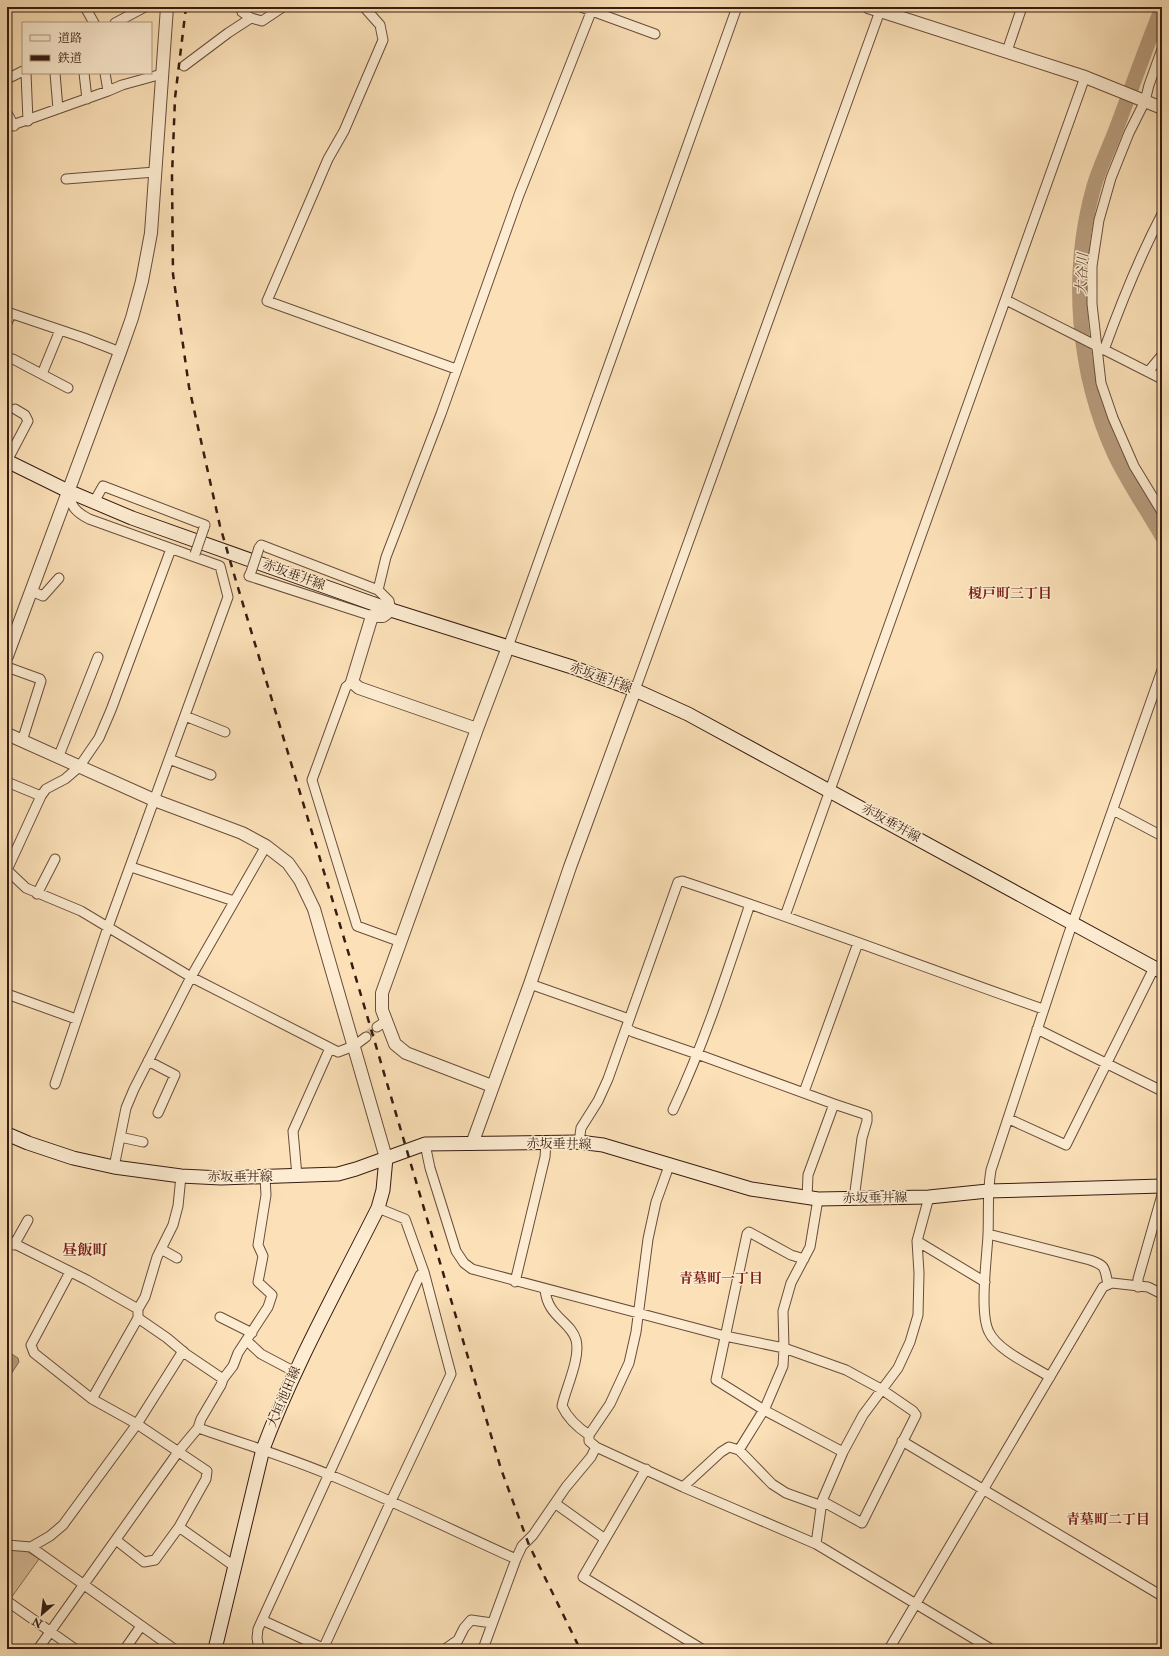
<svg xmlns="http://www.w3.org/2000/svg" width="1169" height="1656" font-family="'IM FELL Double Pica','Noto Serif JP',serif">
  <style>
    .green { fill: #dac09c; stroke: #886e56 }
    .water { fill: #b99e7f; stroke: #856a53 }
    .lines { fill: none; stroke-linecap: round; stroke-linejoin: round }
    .river { stroke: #b99e7f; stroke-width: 15 }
    .minor-tunnel { stroke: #d4ba97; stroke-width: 9; stroke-dasharray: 9 4.5; stroke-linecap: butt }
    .minor-casing { stroke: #684d3b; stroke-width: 11 }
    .tertiary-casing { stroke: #684d3b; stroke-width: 14 }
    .secondary-casing { stroke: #361c11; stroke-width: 15 }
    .minor { stroke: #fdecd1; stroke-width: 9 }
    .tertiary { stroke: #fdecd1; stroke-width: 12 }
    .secondary { stroke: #fdecd1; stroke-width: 13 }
    .rail { stroke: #361c11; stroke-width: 2.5; stroke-dasharray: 7 7; stroke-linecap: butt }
    .minor-bridge-casing { stroke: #684d3b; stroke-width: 11; stroke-linecap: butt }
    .minor-bridge { stroke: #fdecd1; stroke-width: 9 }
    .labels { text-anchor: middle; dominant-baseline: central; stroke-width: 3; stroke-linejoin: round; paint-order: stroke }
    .street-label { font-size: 13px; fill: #361c11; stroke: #fdecd1 }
    .water-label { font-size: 14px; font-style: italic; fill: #644a38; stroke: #fdecd1 }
    .neighbourhood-label { font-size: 14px; font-weight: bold; fill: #7a1f14; stroke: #fdecd1 }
    .quarter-label { font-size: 15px; font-weight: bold; fill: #7a1f14; stroke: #fdecd1 }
  </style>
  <rect width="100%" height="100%" fill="#fce1b8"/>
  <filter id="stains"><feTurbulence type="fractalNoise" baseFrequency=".005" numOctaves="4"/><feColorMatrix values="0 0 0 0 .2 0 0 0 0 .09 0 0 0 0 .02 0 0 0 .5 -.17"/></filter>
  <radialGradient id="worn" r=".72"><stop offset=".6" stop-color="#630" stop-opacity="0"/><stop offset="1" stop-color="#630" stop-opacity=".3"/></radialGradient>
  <path class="green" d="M7,1548l18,2 14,9 -28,39 -4,-3z"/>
  <path class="water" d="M7,1351l11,7 1,4 -12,18z"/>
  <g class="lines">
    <path class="river" d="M1162,8c-16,39 -30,79 -45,119 -7,19 -17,39 -23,59 -25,87 -17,187 21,269 13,27 32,55 47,81"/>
    <path class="minor-tunnel" d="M366,1037l11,-10"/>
    <defs>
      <path id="minor" d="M85,7l9,16
        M244,7l-2,5 9,6 11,3 21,-14
        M364,7l16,18 3,15 -39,91 -16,28 -61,142 189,68
        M581,7l74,27
        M115,23l30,-16
        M1162,49l-13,36 -4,16 -16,32 -18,45 -12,42 -7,46v38l9,79 12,35 21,48 28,46
        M1007,51l15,-44
        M184,66l44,-33 23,-15
        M26,73l2,48
        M55,73l3,36
        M84,73l3,26
        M105,73l3,18
        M7,79l16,-8
        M7,113l7,13
        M7,127l101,-36 14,-6 40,-11
        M66,179l89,-7
        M1006,300l156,79
        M7,312l77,26 36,14
        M7,323l4,-9
        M1104,350c17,-47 35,-92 58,-136
        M13,359l55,29
        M1148,372l14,-17
        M42,374l18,-44
        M7,461l21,-40 -3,-6 -10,-6
        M94,502l9,-16 102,39 -1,3
        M259,548l2,-3 117,45 11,11 2,9
        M251,572l-2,4 123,40
        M378,590l8,-33 55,-143 78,-219 74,-188
        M31,591l12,5 16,-18
        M508,647l229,-640
        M7,667l33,12 1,2 -19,60
        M352,682l-6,5 -34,93 45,146 44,16
        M635,690l245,-679
        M185,716l40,16
        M58,758l40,-101
        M169,759l42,16
        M7,782l34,14 -34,74
        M41,796l5,-7 19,-10 14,-12 20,-29 12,-28 60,-161
        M1113,810l49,26
        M131,867l103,34
        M7,870l19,18 55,23 110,66 147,75 16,-6 12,-9
        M37,894l18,-35
        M785,916l300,-839
        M530,984l99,35
        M7,994l69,25
        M377,1027l9,-6
        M626,1028l7,4 64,22 137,50 -26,71 -1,23
        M1037,1029l125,62
        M148,1061l27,14 -17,38
        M55,1084l53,-157 120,-330 -8,-31 -131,-47c-15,-8 -17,-12 -21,-28
        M804,1092l54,-149
        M834,1104l33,11v6l-5,17 -8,61
        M673,1110c31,-66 54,-137 77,-206
        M1009,1119l57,26 88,-177
        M120,1137l23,5
        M579,1142l2,-14 17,-27 10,-22 70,-197 4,-1c121,40 241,86 361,128
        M425,1144l5,24 26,83 8,12 8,6 253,67 59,12 62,22 35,19 32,22 3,4 -54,108 -40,-22
        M114,1167l12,-59 8,-19 57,-112 75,-131
        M181,1176l-3,30 -5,19 -16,32 -12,40 -7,12v9l29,20 19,16 37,25
        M297,1176l-4,-45 37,-83
        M988,1234l102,26c17,6 14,8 18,24
        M7,1240l80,40 51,29
        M917,1241l68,41
        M14,1245l14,-25
        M161,1249l16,9
        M804,1259l-13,-4 -42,-23 -2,2 -31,146 48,30 79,42
        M70,1272l-39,73 3,8 58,46 45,25 46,-73
        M515,1282l30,-125 1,-15
        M1138,1287v-8l24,-84
        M545,1289c2,28 26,32 31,51 5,18 -11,50 -14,66 6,13 15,21 27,29v6l7,6 87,40 133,57 175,105
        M220,1317l32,16
        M247,1341l14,13 34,18
        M1050,1377c-17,-11 -52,-26 -61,-45 -10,-19 -2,-75 -1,-97 1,-22 -1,-43 3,-65l77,-234 94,-266
        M92,1399l46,-81
        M198,1428c44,15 89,29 132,47 63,26 124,56 186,84
        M589,1435l21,-31 19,-41 7,-31 12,-93 8,-37 13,-36
        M902,1441l260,155
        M739,1450l26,-42 18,-42 1,-18 -1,-37 8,-28 19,-36 8,-48
        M646,1469l-63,108 119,72
        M683,1487l38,-35 8,-5 10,3 33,34 14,9 36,13
        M556,1504l49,35
        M179,1527l55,39
        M816,1544l6,-43 21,-49 20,-37 35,-47 12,-26 8,-27 1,-42 -2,-32 12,-44
        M7,1545l24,2 143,102
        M31,1547l19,-11 13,-11 74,-101 70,47 -1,8 -27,48 -24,33 -11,2 -28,-22
        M7,1601l68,48
        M262,1620l61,28
        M38,1649l140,-197 20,-24 3,-9 20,-34 2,-6 10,-13 5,-13 30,-46 4,-12 -14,-13 5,-26 -5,-11 8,-50 -1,-18
        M125,1649l16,-23
        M259,1649l-2,-11 1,-9 162,-354 4,-3
        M323,1649l68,-148 60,-127 -27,-102 -19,-53 -27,-11
        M445,1649l13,-9 6,-12 7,-8 21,3
        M483,1649l33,-90 6,-13 11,-11 33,-48 25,-30 5,-10
        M889,1649l214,-362 9,-4 36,4 14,7"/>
      <path id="tertiary" d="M868,7l217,70 77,31
        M391,610l-8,6h-11l-20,66 7,6 118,41
        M7,656l113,-304 12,-34 10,-37 9,-48 16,-226
        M7,734l147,66 88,33 24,13 22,17 12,17 14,29 72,249
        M492,1086l-86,-33 -11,-9 -13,-34v-17l95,-264 31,-82
        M472,1144l58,-160 40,-117 65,-177"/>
      <path id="secondary" d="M7,461l61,30 64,27 259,92 181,57 63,23 53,24 474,258
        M7,1134l21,9 45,15 41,9 67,9 40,2 117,-4 18,-5 69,-25 154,-2 24,3 148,44 67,10 111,-2 59,-6 174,-5
        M215,1649l48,-200c31,-83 75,-161 115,-241l5,-18 3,-32"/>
    </defs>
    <use href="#minor" class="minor-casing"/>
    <use href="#tertiary" class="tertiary-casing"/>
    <use href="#secondary" class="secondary-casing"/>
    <use href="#minor" class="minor"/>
    <use href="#tertiary" class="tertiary"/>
    <use href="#secondary" class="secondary"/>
    <path class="rail" d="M186,7l-11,91 -3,78 1,98 16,113 31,139 16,55 114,377 151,511 28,76 51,104"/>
    <defs>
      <path id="minor-bridge" d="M195,554l9,-26
        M251,572l8,-24"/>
    </defs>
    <use href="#minor-bridge" class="minor-bridge-casing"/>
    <use href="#minor-bridge" class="minor-bridge"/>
  </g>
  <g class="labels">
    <g class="street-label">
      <text transform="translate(294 575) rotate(20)">赤坂垂井線</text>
      <text transform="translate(601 678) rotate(20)">赤坂垂井線</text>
      <text transform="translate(891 823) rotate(29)">赤坂垂井線</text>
      <text transform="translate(559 1144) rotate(1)">赤坂垂井線</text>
      <text x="240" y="1177">赤坂垂井線</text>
      <text transform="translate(875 1198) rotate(-1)">赤坂垂井線</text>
      <text transform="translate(284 1397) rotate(-67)">大垣池田線</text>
    </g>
    <g class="water-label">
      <text transform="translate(1082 274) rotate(-87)">大谷川</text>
    </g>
    <g class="neighbourhood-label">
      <text x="1010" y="593">榎戸町三丁目</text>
      <text x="721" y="1278">青墓町一丁目</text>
      <text x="1108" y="1519">青墓町二丁目</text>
    </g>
    <g class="quarter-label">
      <text x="85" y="1250">昼飯町</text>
    </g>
  </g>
  <rect width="1169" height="1656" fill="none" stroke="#fce1b8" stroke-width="24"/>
  <rect x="8" y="8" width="1153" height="1640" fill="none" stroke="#361c11" stroke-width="2"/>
  <rect x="12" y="12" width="1145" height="1632" fill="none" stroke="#361c11"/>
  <rect x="22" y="22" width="130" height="52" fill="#fdecd1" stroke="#ad9984"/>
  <rect x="30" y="35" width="20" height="6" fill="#fdecd1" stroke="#ad9984"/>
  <text x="58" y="42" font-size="12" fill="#361c11">道路</text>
  <rect x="30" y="55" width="20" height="6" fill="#361c11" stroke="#ad9984"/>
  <text x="58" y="62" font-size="12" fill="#361c11">鉄道</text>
  <g transform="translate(42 1614) rotate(208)" stroke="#fdecd1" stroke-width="3" paint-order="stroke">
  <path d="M0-3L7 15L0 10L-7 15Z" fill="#361c11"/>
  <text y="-6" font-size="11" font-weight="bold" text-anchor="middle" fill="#361c11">N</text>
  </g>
  <rect width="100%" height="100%" filter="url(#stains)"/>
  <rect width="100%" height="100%" fill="url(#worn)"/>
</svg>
